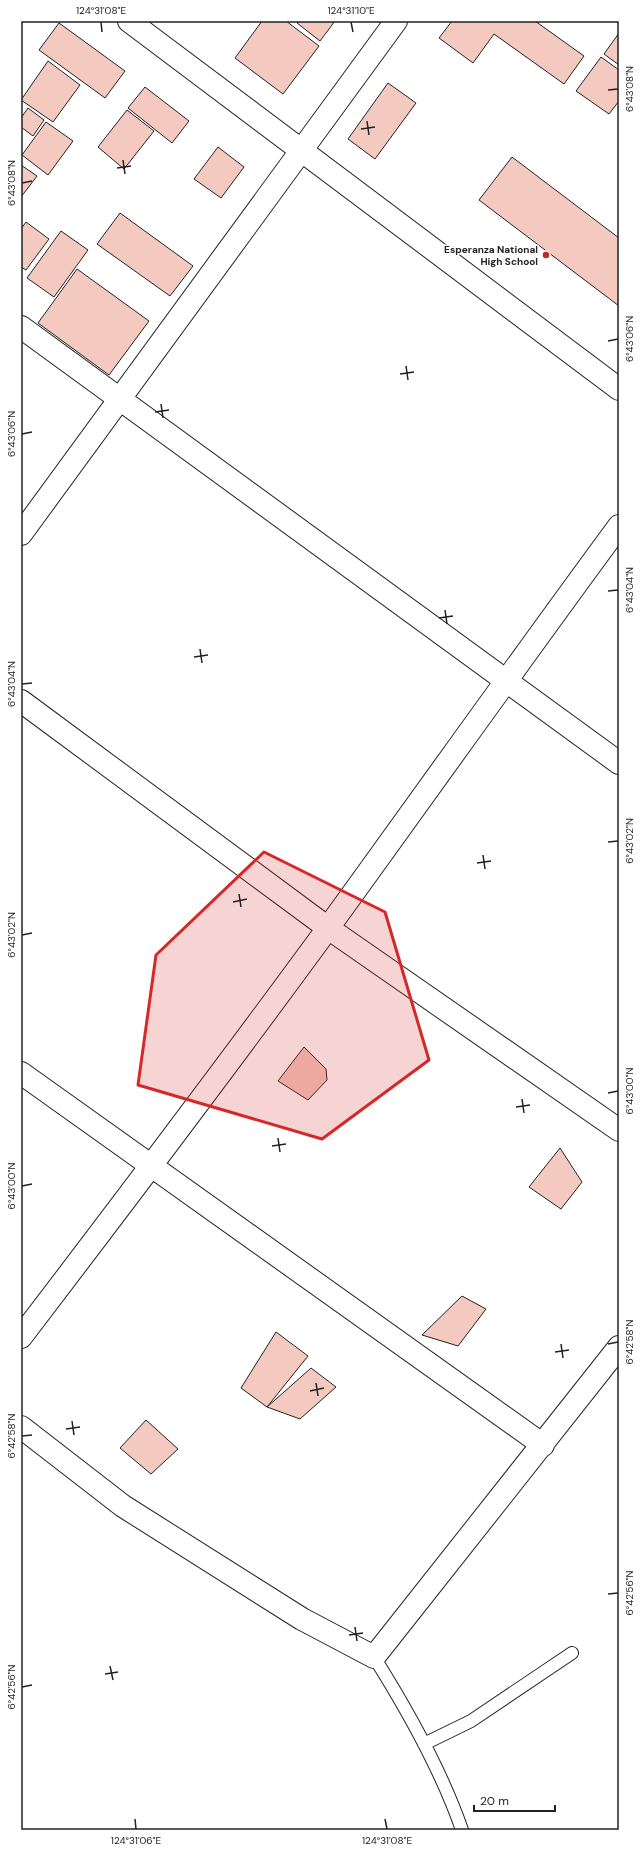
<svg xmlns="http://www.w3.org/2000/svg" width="640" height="1851" font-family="'DM Sans',sans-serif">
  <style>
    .building { fill: #f3c9c0; stroke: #222 }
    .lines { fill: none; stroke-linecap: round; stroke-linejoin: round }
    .lane-casing { stroke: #222; stroke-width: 14 }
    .street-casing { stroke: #222; stroke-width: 24 }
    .secondary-casing { stroke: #222; stroke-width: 24 }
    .lane { stroke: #fff; stroke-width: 12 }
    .street { stroke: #fff; stroke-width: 22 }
    .secondary { stroke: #fff; stroke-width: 22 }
    .marked { fill: #d62828; fill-opacity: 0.2; stroke: #d62828; stroke-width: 3; stroke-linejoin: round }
    .ticks { fill: none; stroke: #222; stroke-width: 1.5 }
    .poi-dot { fill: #c62828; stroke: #fff; stroke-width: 1.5 }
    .labels { text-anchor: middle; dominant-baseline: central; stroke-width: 3; stroke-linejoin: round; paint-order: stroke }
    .poi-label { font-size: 10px; font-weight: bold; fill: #222; stroke: #fff; text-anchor: end }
    .neatline { fill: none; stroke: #222; stroke-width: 1.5 }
    .ticks-label { font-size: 10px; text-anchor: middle; fill: #222 }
  </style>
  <rect width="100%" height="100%" fill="#fff"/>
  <path class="building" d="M262,21h24l33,25 -36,48 -48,-36z
    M299,21h36l-15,20 -23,-18z
    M452,21h83l49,35 -20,28 -70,-50 -21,29 -34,-25z
    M59,23l66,48 -20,27 -66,-48z
    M619,33v32l-15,-11z
    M601,57l18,13v31l-10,13 -33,-23z
    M48,61l32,24 -27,37 -32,-22z
    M388,83l28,20 -41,56 -27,-20z
    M145,87l44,34 -17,22 -44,-35z
    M28,108l16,12 -11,16 -12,-9v-9z
    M127,110l27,21 -30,38 -26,-22z
    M46,122l27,19 -25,34 -26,-20z
    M218,147l26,20 -23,31 -27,-19z
    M512,157l107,81v68l-140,-106z
    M21,165l16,11 -16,21z
    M120,213l73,53 -23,30 -73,-52z
    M26,222l23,17 -23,31 -5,-3v-38z
    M61,231l27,19 -34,47 -27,-19z
    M77,269l72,52 -40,54 -71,-52z
    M304,1047l22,22 1,11 -19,20 -30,-19z
    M560,1148l22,34 -21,27 -32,-22z
    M462,1296l24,13 -28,37 -36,-11z
    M276,1332l32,24 -41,51 -26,-19z
    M311,1368l25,19 -36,32 -33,-12z
    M146,1420l32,29 -27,25 -31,-26z"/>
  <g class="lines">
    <defs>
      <path id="lane" d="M374,1657c34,54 67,112 88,173
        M424,1744l47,-23 101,-68"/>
      <path id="street" d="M21,327l598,436
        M21,534l375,-513
        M21,701l307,227 291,202
        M21,1073l522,372
        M21,1337c103,-135 206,-271 307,-409 97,-134 193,-269 291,-402
        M21,1427l102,79 179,113 72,38 245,-310"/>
      <path id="secondary" d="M129,21l490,368"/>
    </defs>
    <use href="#lane" class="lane-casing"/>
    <use href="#street" class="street-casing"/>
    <use href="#secondary" class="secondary-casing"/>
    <use href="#lane" class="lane"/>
    <use href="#street" class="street"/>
    <use href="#secondary" class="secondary"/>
  </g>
  <path class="marked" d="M264,852l121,60 44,148 -107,79 -184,-54 18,-130z"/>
  <path class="ticks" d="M101,22l1,10M351,22l2,10M608,90l10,-1M367,121l2,14M361,129l14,-2M123,160l2,14M117,168l14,-2M22,183l10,-2M608,341l10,-2M406,366l2,14M400,374l14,-2M161,404l2,14M155,412l14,-2M22,434l10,-2M608,591l10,-1M445,610l2,14M439,618l14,-2M200,649l2,14M194,657l14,-2M22,684l10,-1M608,842l10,-1M483,855l2,14M477,863l14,-2M239,894l2,13M233,902l14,-3M22,935l10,-2M608,1093l10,-2M522,1099l2,14M516,1107l14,-2M278,1138l2,14M272,1146l14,-2M22,1186l10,-2M561,1344l2,14M608,1344l10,-2M555,1352l14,-2M316,1383l2,13M310,1391l14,-3M72,1421l2,14M66,1429l14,-2M22,1436l10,-1M608,1594l10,-1M355,1627l2,14M349,1635l14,-2M110,1666l3,14M105,1674l13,-2M22,1687l10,-2M135,1819l1,10M385,1819l2,10"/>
  <circle class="poi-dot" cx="546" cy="255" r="4"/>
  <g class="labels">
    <g class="poi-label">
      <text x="538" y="249">Esperanza National<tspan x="538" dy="12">High School</tspan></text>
    </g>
  </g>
  <rect width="640" height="1851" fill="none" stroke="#ffffff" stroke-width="44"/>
  <path d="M474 1805v6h81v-6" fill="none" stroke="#222222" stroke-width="2"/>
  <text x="480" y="1805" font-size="12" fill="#222222" stroke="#ffffff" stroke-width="3" paint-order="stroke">20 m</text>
  <rect x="22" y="22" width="596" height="1807" class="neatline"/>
  <g class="ticks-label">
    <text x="101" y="14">124°31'08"E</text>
    <text x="351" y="14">124°31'10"E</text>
    <text transform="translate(629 89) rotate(-90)" y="4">6°43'08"N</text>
    <text transform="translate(11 183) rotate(-90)" y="4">6°43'08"N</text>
    <text transform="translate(629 339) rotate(-90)" y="4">6°43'06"N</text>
    <text transform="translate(11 434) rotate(-90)" y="4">6°43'06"N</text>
    <text transform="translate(629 590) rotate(-90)" y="4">6°43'04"N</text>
    <text transform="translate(11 684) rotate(-90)" y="4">6°43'04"N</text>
    <text transform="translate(629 841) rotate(-90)" y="4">6°43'02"N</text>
    <text transform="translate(11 935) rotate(-90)" y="4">6°43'02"N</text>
    <text transform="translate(629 1091) rotate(-90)" y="4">6°43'00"N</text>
    <text transform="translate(11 1186) rotate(-90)" y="4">6°43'00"N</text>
    <text transform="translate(629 1342) rotate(-90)" y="4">6°42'58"N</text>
    <text transform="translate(11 1436) rotate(-90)" y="4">6°42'58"N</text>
    <text transform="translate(629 1593) rotate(-90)" y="4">6°42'56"N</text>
    <text transform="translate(11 1687) rotate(-90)" y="4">6°42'56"N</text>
    <text x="136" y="1844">124°31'06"E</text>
    <text x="387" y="1844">124°31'08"E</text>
  </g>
</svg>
